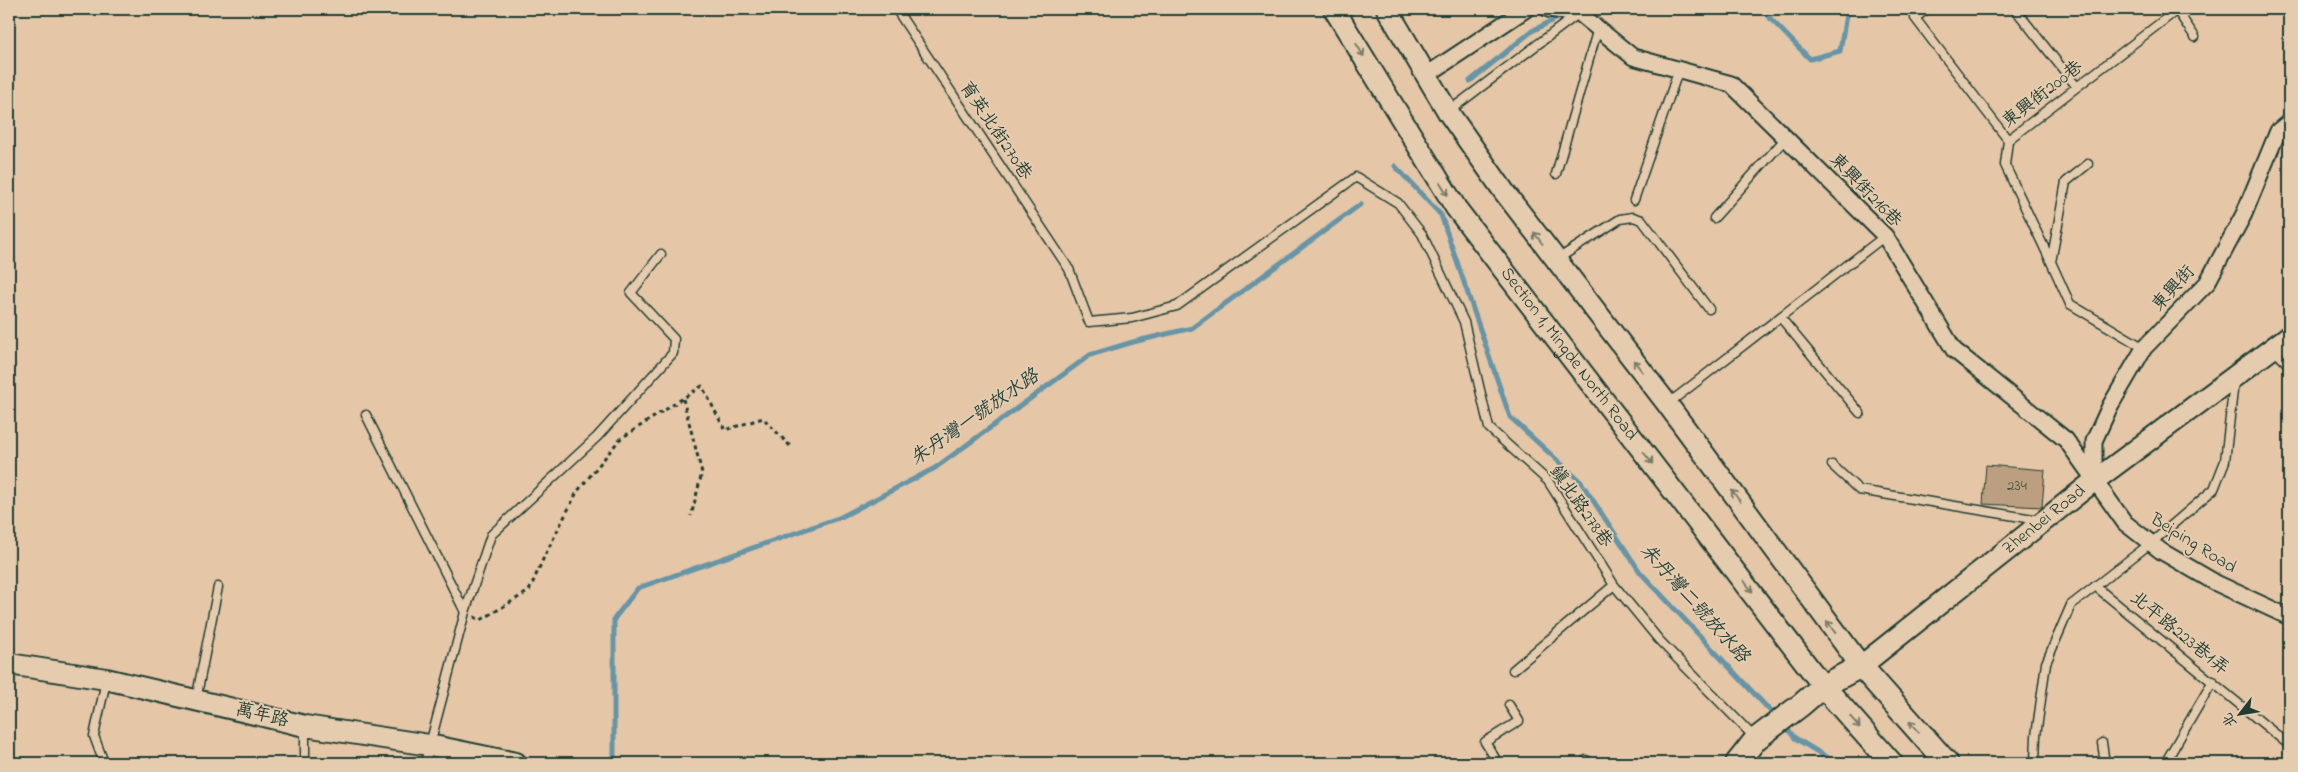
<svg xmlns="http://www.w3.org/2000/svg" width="2298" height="772" font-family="'Indie Flower','LXGW WenKai TC',sans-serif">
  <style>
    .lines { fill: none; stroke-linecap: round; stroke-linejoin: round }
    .stream { stroke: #6695a8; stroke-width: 5 }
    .building { fill: #bc9f80; stroke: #1f3d34 }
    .service-casing { stroke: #1f3d34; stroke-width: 11 }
    .minor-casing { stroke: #1f3d34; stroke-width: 19 }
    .tertiary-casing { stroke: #1f3d34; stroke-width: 24 }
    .secondary-casing { stroke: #1f3d34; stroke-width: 26 }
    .path { stroke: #1f3d34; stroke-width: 3; stroke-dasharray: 4 4; stroke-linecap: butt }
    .service { stroke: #e6ccae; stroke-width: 8 }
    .minor { stroke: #e6ccae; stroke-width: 15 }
    .tertiary { stroke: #e6ccae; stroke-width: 20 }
    .secondary { stroke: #e6ccae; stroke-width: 22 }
    .oneway { stroke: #797d6b }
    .labels { text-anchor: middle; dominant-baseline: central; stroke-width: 4; stroke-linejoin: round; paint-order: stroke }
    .number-label { font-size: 15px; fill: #465647 }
    .street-label { font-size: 18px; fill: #1f3d34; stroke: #e6ccae }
    .water-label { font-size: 19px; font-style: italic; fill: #25443e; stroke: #e6ccae }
  </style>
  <rect width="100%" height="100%" fill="#e5c6a6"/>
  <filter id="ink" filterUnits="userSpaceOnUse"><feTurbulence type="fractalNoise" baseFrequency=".02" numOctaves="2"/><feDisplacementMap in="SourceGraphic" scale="10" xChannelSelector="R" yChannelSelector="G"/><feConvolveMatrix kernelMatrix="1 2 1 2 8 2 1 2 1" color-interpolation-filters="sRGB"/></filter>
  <g filter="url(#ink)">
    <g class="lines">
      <path class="stream" d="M1761,9l49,50 30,-8 7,-42
        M1470,81l62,-50 31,-16
        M1395,166l46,49 69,202 71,65 59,90 136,145
        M1784,725l11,13 41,25
        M614,763v-144l24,-31 203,-71 94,-49 155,-113 43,-13 59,-14 169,-124"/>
    </g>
    <path class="building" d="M1986,465l59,5 -3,37 -59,-3z"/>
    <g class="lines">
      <defs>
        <path id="service" d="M896,9l173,260 20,53 43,-4 45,-12 179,-129 42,26 24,31 42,88 25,106 59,53 66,104 45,55 95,97
          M1927,9l-12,9 93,122
          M2015,9l62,78
          M2176,9l19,28
          M1449,111l129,-97
          M2088,164l-22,18 -15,80 19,42 74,44
          M1556,174l42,-146
          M1634,200l45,-131
          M1714,218l72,-80
          M1556,260l64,-41 13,-2 9,3 67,89
          M2051,262l-46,-97 3,-25 169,-130
          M1780,317l80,96
          M2273,349l16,16
          M1669,403l216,-167
          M366,415l99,197
          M1832,465l27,25 180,30
          M2095,586l194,159
          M1513,670l101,-85
          M196,700l22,-113
          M305,728v35
          M2102,743l3,20
          M1586,760l5,3
          M104,763l-10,-27 12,-55
          M425,763l40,-151 26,-77 106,-98 76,-84 1,-14 -43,-46 30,-39
          M1498,763l-13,-21 34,-21 -10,-16
          M2035,763l1,-27 10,-73 25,-58 80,-62 63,-54 11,-28 9,-79
          M2165,763l48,-82"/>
        <path id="minor" d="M1548,9l31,4 54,44 98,27 154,152 69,114 112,90 59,83 36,28 55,32 73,34
          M1425,76l101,-67
          M2094,481v-40l16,-35 34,-58 63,-65 37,-69 34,-83 11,-9"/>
        <g id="tertiary">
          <path id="s1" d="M1334,9l122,199 367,478"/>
          <path id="s2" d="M1387,9l61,103 57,81 163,212 193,261 233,-185 195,-145"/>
          <path d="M9,664l97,15 199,47 124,19 87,18"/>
        </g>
        <path id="secondary" d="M1823,686l68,77
          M1737,763l19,-24 45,-34 22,-19 38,-20 86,97"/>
      </defs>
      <use href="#service" class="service-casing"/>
      <use href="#minor" class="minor-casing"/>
      <use href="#tertiary" class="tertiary-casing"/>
      <use href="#secondary" class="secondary-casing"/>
      <path class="path" d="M683,399l19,74 -11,43
        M474,617l7,3 48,-29 15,-34 33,-65 43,-53 82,-53 23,44 38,-12 28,29"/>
      <use href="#service" class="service"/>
      <use href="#minor" class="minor"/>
      <use href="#tertiary" class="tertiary"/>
      <use href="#secondary" class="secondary"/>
    </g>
    <defs><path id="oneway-shaft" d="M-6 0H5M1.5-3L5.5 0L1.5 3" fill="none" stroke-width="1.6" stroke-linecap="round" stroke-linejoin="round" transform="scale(1.25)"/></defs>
    <g class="oneway">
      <use href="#oneway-shaft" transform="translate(1360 50) rotate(59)"/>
      <use href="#oneway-shaft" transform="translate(1444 189) rotate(59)"/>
      <use href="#oneway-shaft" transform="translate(1538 238) rotate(-127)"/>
      <use href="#oneway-shaft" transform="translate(1638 366) rotate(-128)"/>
      <use href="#oneway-shaft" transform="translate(1648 458) rotate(52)"/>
      <use href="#oneway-shaft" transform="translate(1736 496) rotate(-127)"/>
      <use href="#oneway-shaft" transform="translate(1748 586) rotate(52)"/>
      <use href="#oneway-shaft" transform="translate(1831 627) rotate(-126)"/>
      <use href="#oneway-shaft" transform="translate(1855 722) rotate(49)"/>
      <use href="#oneway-shaft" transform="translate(1914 727) rotate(-131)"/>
    </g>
  </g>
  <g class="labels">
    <g class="number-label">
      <text x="2017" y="486">234</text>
    </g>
    <g class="street-label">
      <text transform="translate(2043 95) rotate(-38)">東興街200巷</text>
      <text transform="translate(995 131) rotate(56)">育英北街270巷</text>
      <text transform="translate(1865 191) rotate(46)">東興街216巷</text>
      <text transform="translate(2174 289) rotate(-48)">東興街</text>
      <text stroke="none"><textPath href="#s1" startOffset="418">Section 1, Mingde North Road</textPath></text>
      <text transform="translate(1580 507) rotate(55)">鎮北路278巷</text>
      <text stroke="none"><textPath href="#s2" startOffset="1045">Zhenbei Road</textPath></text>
      <text transform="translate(2193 544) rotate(32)">Beiping Road</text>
      <text transform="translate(2179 634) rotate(39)">北平路223巷1弄</text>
      <text transform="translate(262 716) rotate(13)">萬年路</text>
    </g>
    <g class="water-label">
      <text transform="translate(975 418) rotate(-35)">朱丹灣一號放水路</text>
      <text transform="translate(1694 604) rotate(48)">朱丹灣二號放水路</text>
    </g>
  </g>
  <rect width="2298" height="772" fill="none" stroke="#e6ccae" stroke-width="30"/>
  <rect x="15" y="15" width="2268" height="742" fill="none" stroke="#1f3d34" stroke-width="2" filter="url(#ink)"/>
  <g transform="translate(2240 714) rotate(239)" stroke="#e6ccae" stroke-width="4" paint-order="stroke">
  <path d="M0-4L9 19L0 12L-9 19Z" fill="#1f3d34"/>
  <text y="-8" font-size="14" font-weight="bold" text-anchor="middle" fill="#1f3d34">北</text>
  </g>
</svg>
